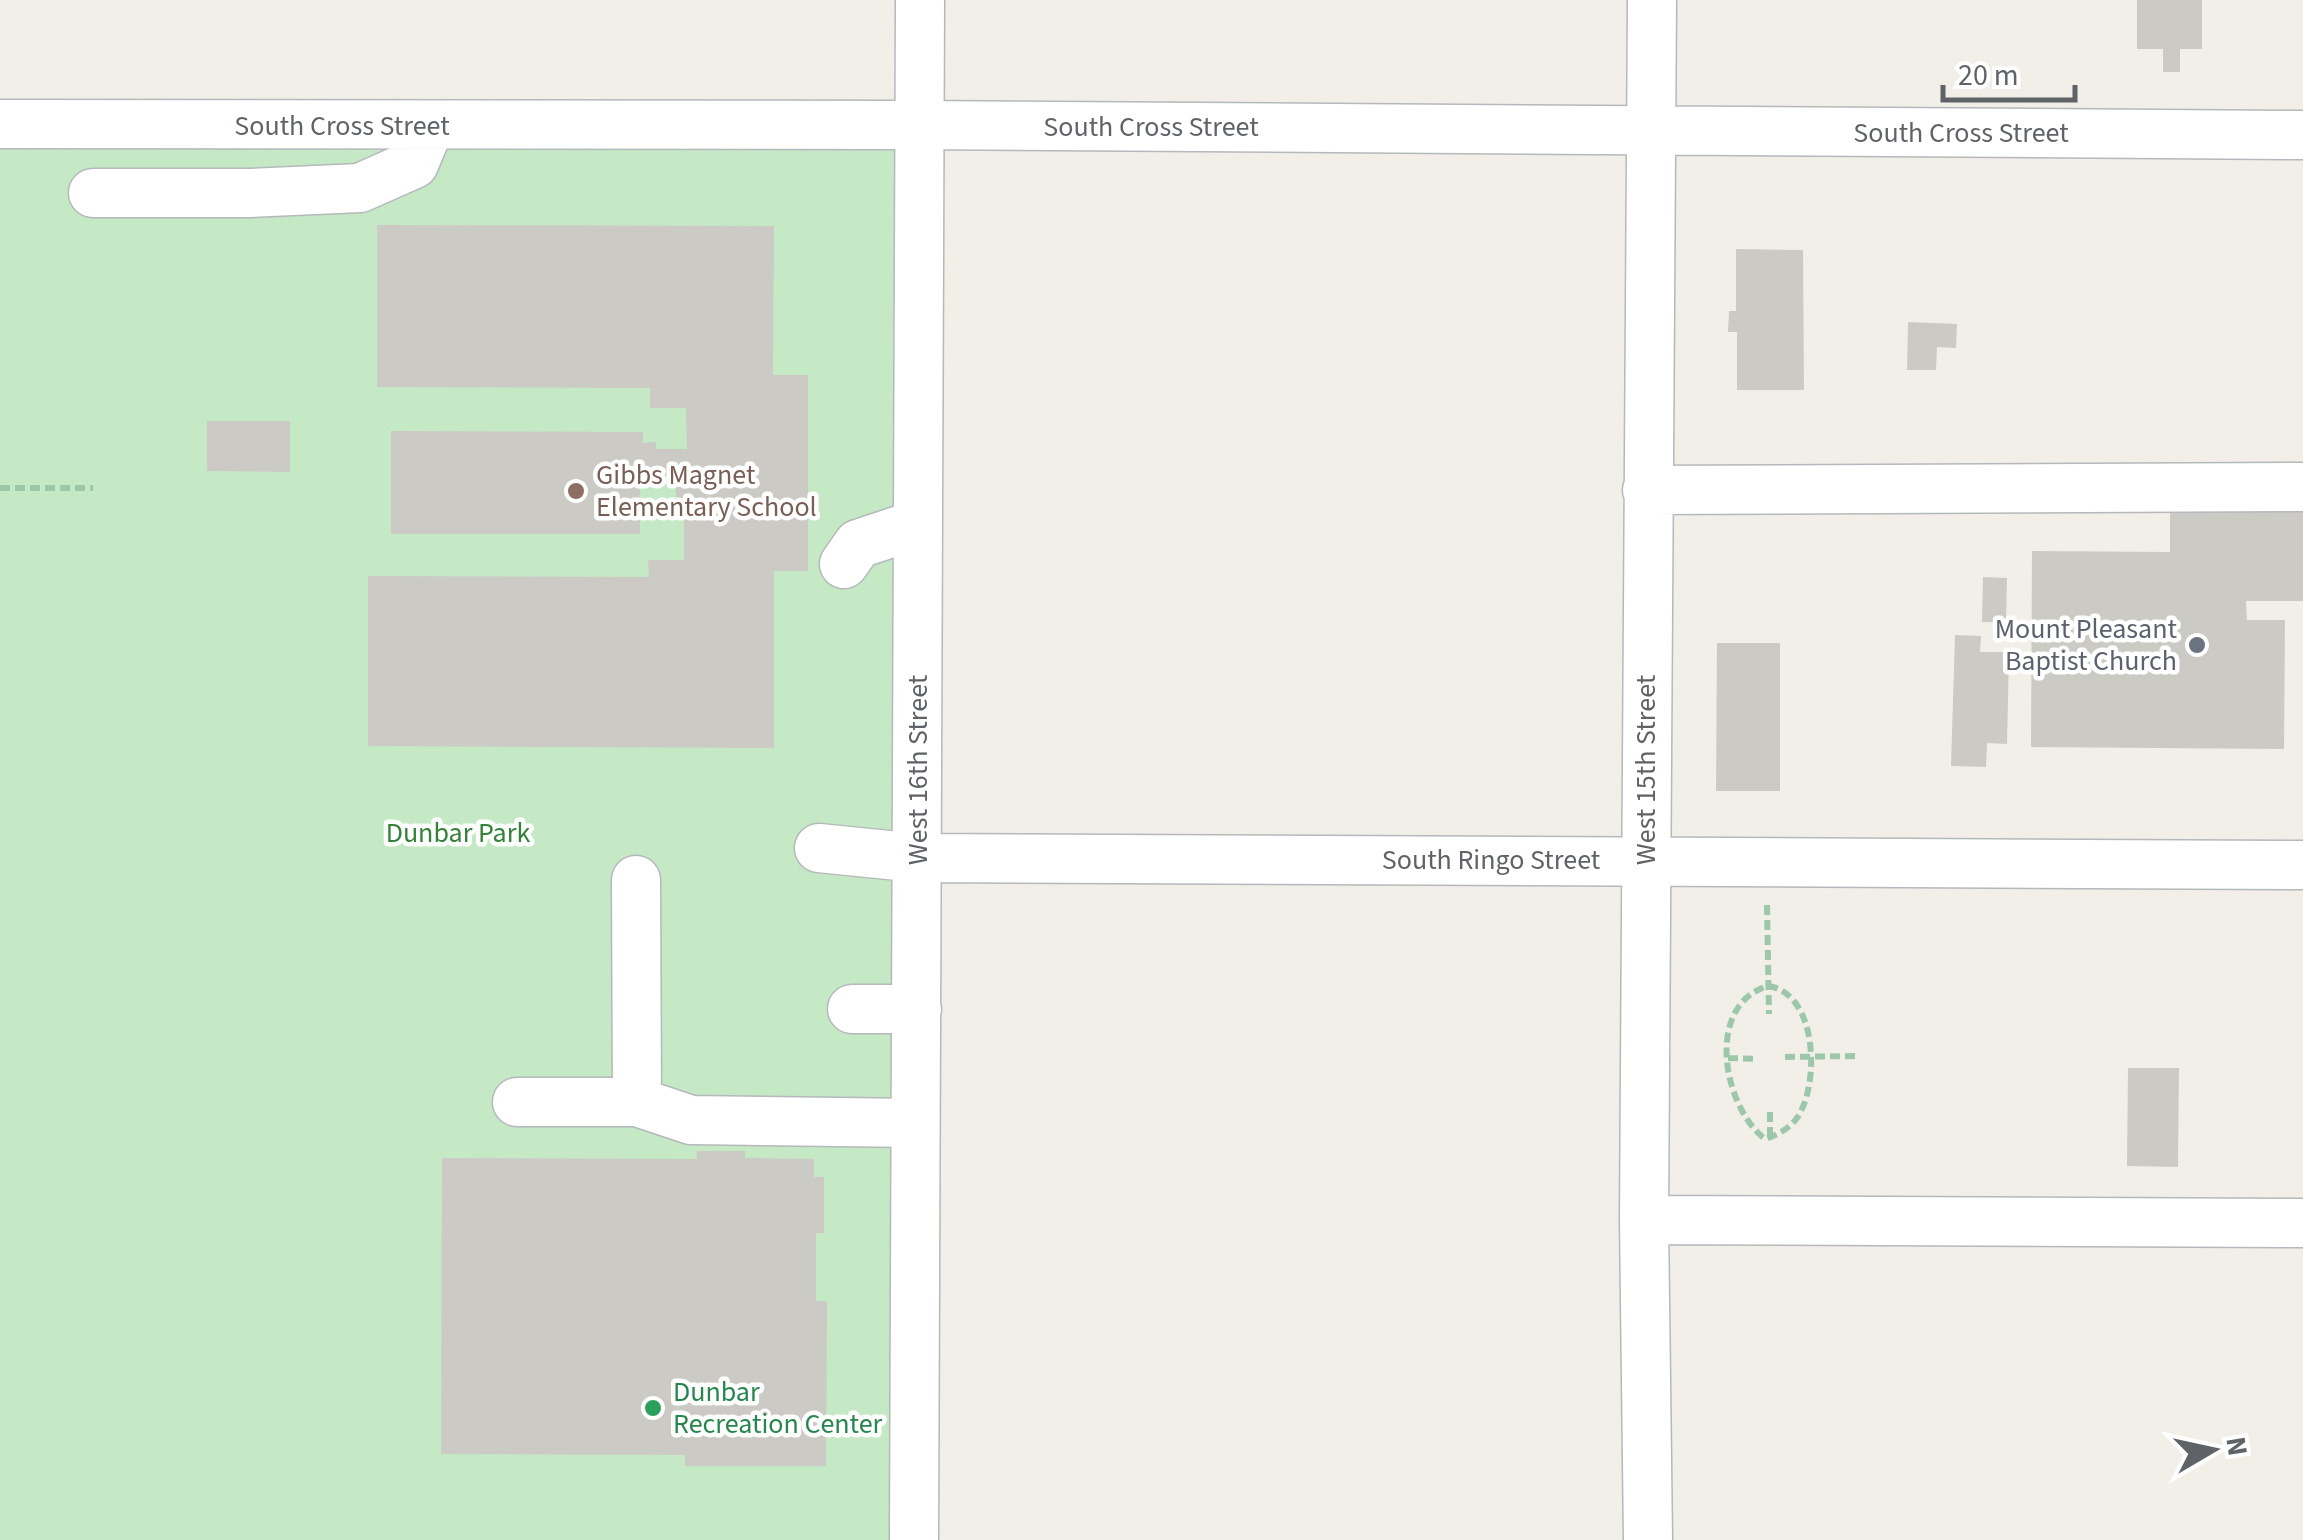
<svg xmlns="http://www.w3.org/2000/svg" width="2303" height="1540" font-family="'Source Sans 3',sans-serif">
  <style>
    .green { fill: #c5e8c5 }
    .building { fill: #cccac5 }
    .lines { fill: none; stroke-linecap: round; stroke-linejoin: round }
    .minor-casing { stroke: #b5b8bc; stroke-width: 51 }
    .path { stroke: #9cc7a9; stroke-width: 6; stroke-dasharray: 10 5; stroke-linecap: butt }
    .minor { stroke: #fff; stroke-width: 48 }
    .education-dot { fill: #8d6e63; stroke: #fff; stroke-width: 4 }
    .worship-dot { fill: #6b7280; stroke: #fff; stroke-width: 4 }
    .leisure-dot { fill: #2e9e5b; stroke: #fff; stroke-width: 4 }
    .labels { text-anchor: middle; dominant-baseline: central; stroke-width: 9; stroke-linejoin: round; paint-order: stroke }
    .street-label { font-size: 28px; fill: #5f6368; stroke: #fff }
    .education-label { font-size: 28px; fill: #785e54; stroke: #fff; text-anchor: start }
    .worship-label { font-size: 28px; fill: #5b616d; stroke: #fff; text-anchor: end }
    .park-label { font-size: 28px; fill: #348238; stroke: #fff }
    .leisure-label { font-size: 28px; fill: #27864d; stroke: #fff; text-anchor: start }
  </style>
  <rect width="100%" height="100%" fill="#f1efe8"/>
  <path class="green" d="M918,125l-4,1415h-914v-1414z"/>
  <path class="building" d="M2137,0h65v49h-22v23h-17v-23h-26z
    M377,225l397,1 -1,149h35v196h-34v177l-406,-2v-170l281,1 -1,-17h36v-62h-8v-22h-36v58h-249v-103l252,1v11l13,-1v7h31l-1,-41h-36v-20l-273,-1z
    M1736,249l67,1 1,140h-67v-58h-9l1,-21h7z
    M1908,322l49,2 -1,24 -19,-1 -1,23h-29z
    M207,421h83v51l-83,-1z
    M2170,509l133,1v91h-57l1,19h38l-1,129 -253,-2 1,-196 138,1z
    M1983,577l24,1 -1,44h-24z
    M1955,635l26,1 -1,16h29l-2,92 -20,-1 -1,24 -35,-1z
    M1717,643h63v148h-64z
    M2128,1068h51l-1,99 -51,-1z
    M697,1151h48v7l69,1v18h10v56h-8v68h11l-1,165h-141v-11l-244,-1 1,-296 255,1z"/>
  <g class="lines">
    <defs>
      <path id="minor" d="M0,124l918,1 1385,10
        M93,193h157l110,-5 54,-24 16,-38
        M1647,490l656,-3
        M844,564l14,-20 60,-20
        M819,848l99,10 1385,7
        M636,880l1,222
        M852,1009h65
        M517,1102h120l54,18 224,3
        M1644,1220l659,3
        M914,1540l6,-1540
        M1648,1540l-4,-320 8,-1220"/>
    </defs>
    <use href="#minor" class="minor-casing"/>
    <path class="path" d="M0,488h93
      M1767,905l2,109
      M1768,986c50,7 52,99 29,132 -8,11 -20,17 -32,21 -42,-32 -61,-134 3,-153z
      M1785,1057l72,-1
      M1728,1058l29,1
      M1770,1137v-27"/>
    <use href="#minor" class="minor"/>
  </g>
  <circle class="education-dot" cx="576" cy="491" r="10"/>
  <circle class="worship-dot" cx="2197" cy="645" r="10"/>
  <circle class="leisure-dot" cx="653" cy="1408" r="10"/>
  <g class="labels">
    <g class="street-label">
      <text x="342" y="126">South Cross Street</text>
      <text x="1151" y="127">South Cross Street</text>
      <text x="1961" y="133">South Cross Street</text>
      <text transform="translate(918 770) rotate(-90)">West 16th Street</text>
      <text transform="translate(1646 770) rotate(-90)">West 15th Street</text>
      <text x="1491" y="860">South Ringo Street</text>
    </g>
    <g class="education-label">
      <text x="596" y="475">Gibbs Magnet<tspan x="596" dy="32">Elementary School</tspan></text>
    </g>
    <g class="worship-label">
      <text x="2177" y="629">Mount Pleasant<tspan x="2177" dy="32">Baptist Church</tspan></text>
    </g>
    <g class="park-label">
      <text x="458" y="833">Dunbar Park</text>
    </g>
    <g class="leisure-label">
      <text x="673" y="1392">Dunbar<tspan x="673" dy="32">Recreation Center</tspan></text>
    </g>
  </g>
  <g transform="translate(2213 1450) rotate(81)" stroke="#ffffff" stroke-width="8" paint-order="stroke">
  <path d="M0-8L18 38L0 25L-18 38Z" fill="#5f6368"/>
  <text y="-15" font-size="28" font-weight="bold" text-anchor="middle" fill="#5f6368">N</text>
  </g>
  <path d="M1943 85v15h132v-15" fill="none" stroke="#5f6368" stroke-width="5"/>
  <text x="1958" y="85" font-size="30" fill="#5f6368" stroke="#ffffff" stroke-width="8" paint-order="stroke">20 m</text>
</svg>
